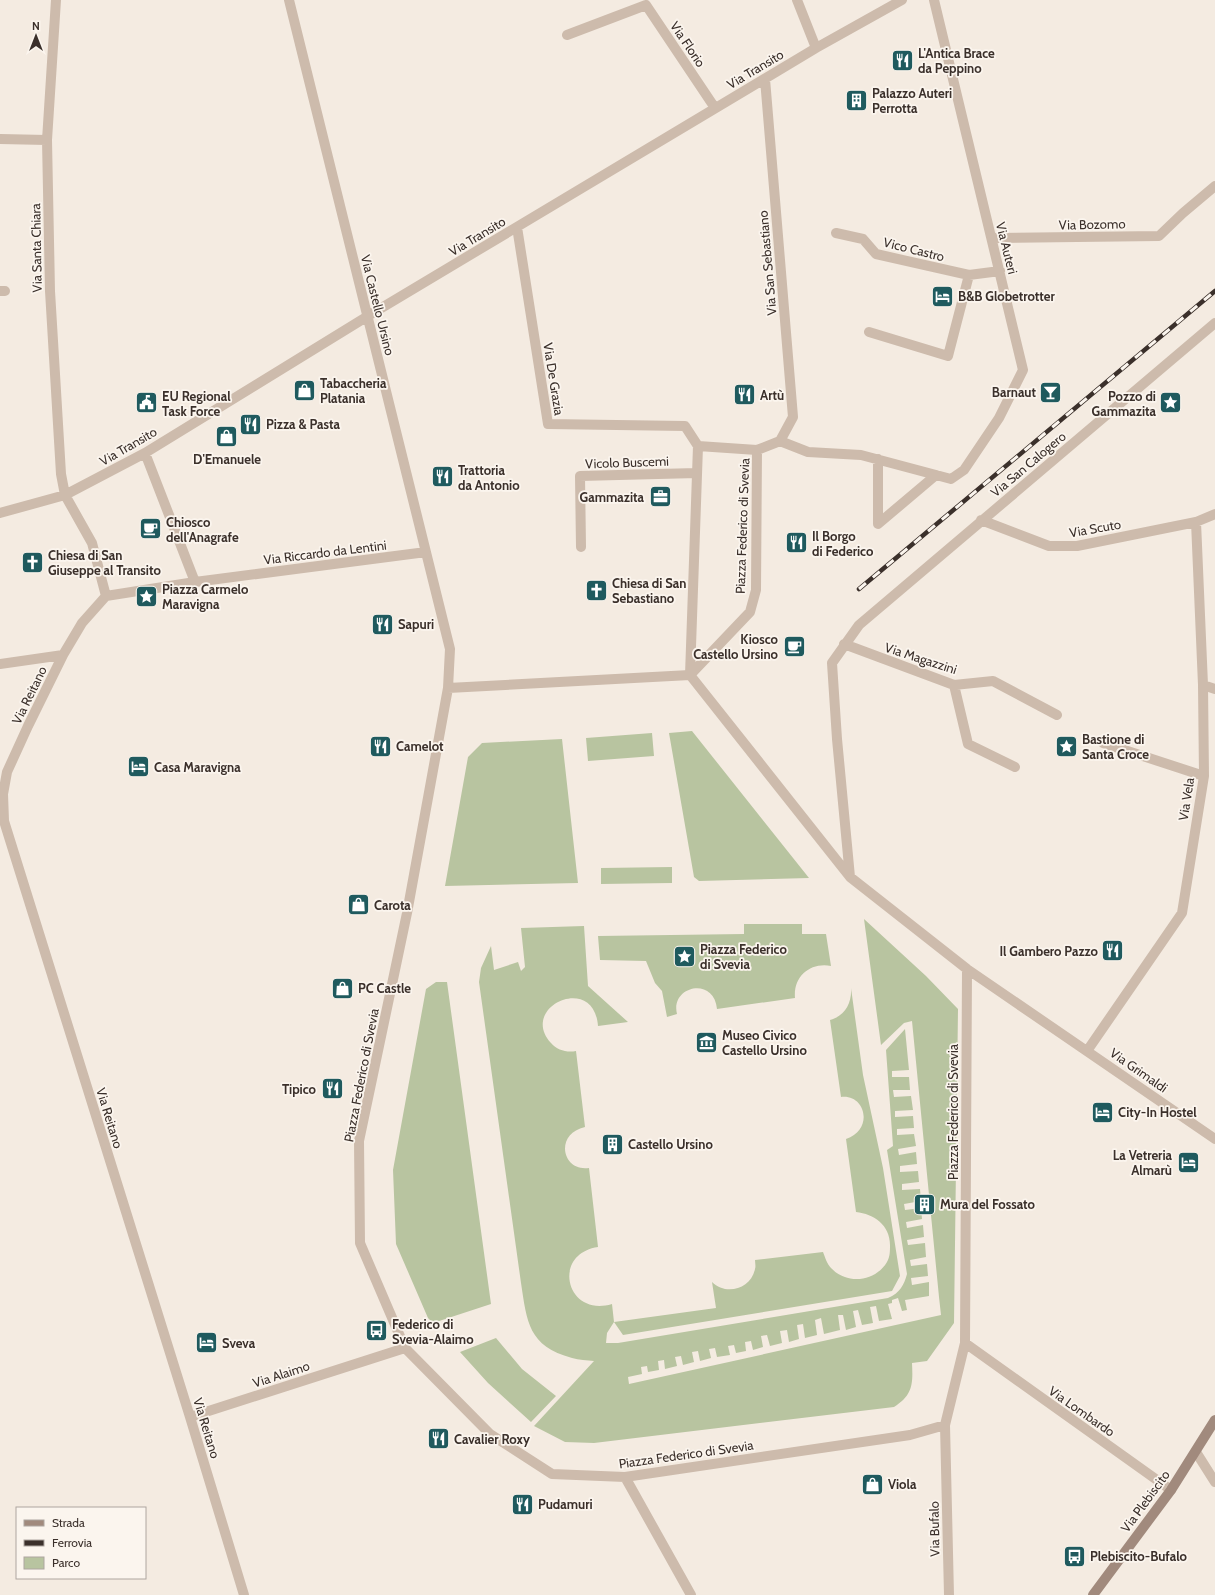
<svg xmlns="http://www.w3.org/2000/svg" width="1215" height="1595" font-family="Cabin,sans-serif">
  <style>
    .green { fill: #b8c4a0 }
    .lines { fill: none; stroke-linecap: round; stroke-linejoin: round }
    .street { stroke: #cdbbac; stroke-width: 10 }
    .secondary { stroke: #a18a7d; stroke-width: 10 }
    .rail-casing { stroke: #3b302b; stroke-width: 4.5 }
    .rail { stroke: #fbf5ee; stroke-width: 3; stroke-dasharray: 9; stroke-linecap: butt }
    .labels { text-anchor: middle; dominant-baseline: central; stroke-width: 3.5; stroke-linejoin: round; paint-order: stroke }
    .street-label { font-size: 13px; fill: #3b302b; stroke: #fbf5ee }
    .poi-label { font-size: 13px; font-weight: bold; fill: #3b302b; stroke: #fbf5ee; text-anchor: start }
  </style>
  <rect width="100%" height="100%" fill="#f4ebe1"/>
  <path class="green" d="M692,731l117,147 -110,3 -5,-4 -25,-144z
    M652,733l2,23 -66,5 -2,-23z
    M562,739l16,144 -133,3 23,-129 14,-14z
    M672,867v16l-71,1v-16z
    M864,919l62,57 32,33 -4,314 -27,38 -15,2c1,21 1,32 -18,44l-300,36 -29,-1 -31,-16 60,-65c-7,-1 -15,-1 -22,-3 -44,-12 -45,-36 -51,-75l-42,-301 2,-14 10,-22 3,24 24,-8 3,9 4,-4 -4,-39 63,-2 4,60 40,36 -30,4c-4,-54 -80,-19 -47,17 6,7 16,10 25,8l9,76c-31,7 -23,45 4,41l9,79c-47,7 -32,71 14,57l2,18 102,-14 -4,-26c14,14 39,7 43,-13 1,-3 0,-6 0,-9l68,-8c2,5 4,12 8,16 16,17 44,14 56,-6 3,-5 3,-11 3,-17 0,-20 -16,-31 -34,-33l-10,-73c28,-9 20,-45 -5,-42l-11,-77c15,-4 22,-17 21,-32l12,87 20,93 17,108 -8,15 -269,44 -9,-13 -7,11 -1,10h12l270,-45c12,-5 16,-13 19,-24l-20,-124 6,-4 -7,-96 19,-21 4,41 -17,1v6h17l1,13h-17l1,7 17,-1 2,14 -18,1v6l18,-1 1,12 -17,1v6l17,-1 2,12 -18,3 1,6 17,-3 1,12 -17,2v6l18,-1 1,11 -17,2v6l18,-1 1,12 -17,3 1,6 16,-2 1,11 -16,3 1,6 16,-3 1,12 -17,3 1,5 17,-2 1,14 -16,3 1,6 16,-2 1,12 -17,2 1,7 17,-3v14l-24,4 2,10 -5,1 -4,-13 -6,2v3l-4,1 4,15 -13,2 -3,-15 -6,1 3,16 -11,2 -4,-15 -5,1 3,16 -10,3 -3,-15h-5l2,15 -16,4 -3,-16 -6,2 2,15 -12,3 -2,-14 -6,1 2,14 -10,3 -2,-12 -7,1 2,12 -12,3 -3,-11 -6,1 2,11 -10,3 -2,-9 -6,1 1,9 -10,2 -2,-8 -6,1 2,9 -13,2 -2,-9 -6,1 2,9 -11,3 -2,-10 -6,1 2,10 -11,3 -2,-9 -6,1 2,9 -12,3 -1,-9 -6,1 1,9 -11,2 -1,-6 -6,1 1,7 -14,3 1,7 312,-69 -2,-18 -27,-276 -8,2 -23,22z
    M744,924h58v10h24l5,32c-20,-4 -38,10 -36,32l-78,11c-3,-33 -47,-23 -40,5l-10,3 -5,-26 -7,-8 -9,-22 -46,-1 -2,-24 146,-2z
    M436,982h11l44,322 -58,19 -5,-5 -32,-74 -3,-74 33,-181z
    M496,1338l26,31 34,27 -25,26 -43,-39 -28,-31z"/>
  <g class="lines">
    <path class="street" d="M56,0l-9,140 3,151 11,183 4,21 27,48 14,53
      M289,0l161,649 -2,39 -41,225 -48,228 1,102 45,105 85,86 62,40 73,3 285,-42 35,-10
      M797,0l19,48
      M567,35l79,-30 69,103
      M765,79l28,338 -13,24
      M0,139l47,1
      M517,227l31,197 137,2 13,20
      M836,233l27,6 13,15 93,21 31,-4
      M992,238l167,-2 24,-23 32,-27
      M0,291h5
      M869,332l79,24 21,-81
      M145,453l50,129 231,-30
      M878,459v65l58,-49
      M0,513l65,-18 80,-42 223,-137 448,-268 86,-48
      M981,520l68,26h28l119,-24 19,-8
      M581,547l-1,-71 117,-3
      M195,582l-89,14 -24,27 -19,32 -35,71 -21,46 -4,22 1,27 186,596 54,178
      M844,644l110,41 39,-4 64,34
      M0,664l63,-9
      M690,675l8,-229 59,4 23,-9 28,11 53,3 90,24 13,-9 35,-52 24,-48 -89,-370
      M690,675l160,202 117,92 248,170
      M954,685l14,59 47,23
      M1203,685l12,4
      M448,688l242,-13 60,-63 6,-22 1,-140
      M1103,743l101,33
      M850,877l-13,-138 -5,-76 27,-38 356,-302
      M1087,1051l95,-138 22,-137 -1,-91 -7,-163
      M965,1343l206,147
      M190,1417l215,-69
      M1196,1452l19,30
      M625,1477l66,118
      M949,1595l-4,-170 20,-82 2,-374"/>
    <path class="secondary" d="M1093,1595l78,-105 44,-70"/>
    <defs>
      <path id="rail" d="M859,589l356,-298"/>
    </defs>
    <use href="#rail" class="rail-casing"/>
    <use href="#rail" class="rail"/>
  </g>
  <defs>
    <symbol id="restaurant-square" viewBox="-11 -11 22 22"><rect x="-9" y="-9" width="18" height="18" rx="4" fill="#1f5a5e" stroke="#fbf5ee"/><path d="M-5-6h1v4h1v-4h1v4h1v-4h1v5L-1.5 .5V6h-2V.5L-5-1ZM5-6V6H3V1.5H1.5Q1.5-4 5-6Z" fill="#fff"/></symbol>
    <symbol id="building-square" viewBox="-11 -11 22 22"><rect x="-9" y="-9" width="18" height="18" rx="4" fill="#1f5a5e" stroke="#fbf5ee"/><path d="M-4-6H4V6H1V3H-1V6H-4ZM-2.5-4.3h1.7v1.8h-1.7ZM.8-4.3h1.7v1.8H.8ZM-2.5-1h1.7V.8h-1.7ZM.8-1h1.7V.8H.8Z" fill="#fff"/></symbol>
    <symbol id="hotel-square" viewBox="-11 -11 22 22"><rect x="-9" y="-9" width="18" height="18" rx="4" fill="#1f5a5e" stroke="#fbf5ee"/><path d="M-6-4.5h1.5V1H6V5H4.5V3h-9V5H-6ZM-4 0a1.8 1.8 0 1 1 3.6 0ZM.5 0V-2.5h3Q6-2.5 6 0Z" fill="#fff"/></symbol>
    <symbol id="shop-square" viewBox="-11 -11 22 22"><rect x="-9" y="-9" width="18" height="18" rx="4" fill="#1f5a5e" stroke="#fbf5ee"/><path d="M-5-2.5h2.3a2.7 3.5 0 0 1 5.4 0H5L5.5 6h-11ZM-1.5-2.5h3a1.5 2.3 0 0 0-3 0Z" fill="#fff"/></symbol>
    <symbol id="bar-square" viewBox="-11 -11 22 22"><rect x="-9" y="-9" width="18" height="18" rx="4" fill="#1f5a5e" stroke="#fbf5ee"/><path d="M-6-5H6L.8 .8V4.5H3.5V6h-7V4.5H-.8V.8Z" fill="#fff"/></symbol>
    <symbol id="civic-square" viewBox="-11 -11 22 22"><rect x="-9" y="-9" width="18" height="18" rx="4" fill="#1f5a5e" stroke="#fbf5ee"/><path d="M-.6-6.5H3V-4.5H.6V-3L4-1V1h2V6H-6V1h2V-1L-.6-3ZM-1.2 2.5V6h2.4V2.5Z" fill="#fff"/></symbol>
    <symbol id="sight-square" viewBox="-11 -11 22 22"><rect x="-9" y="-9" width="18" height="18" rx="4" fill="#1f5a5e" stroke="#fbf5ee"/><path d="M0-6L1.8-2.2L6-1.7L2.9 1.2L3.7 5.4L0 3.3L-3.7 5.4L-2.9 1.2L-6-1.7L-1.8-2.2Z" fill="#fff"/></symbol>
    <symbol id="office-square" viewBox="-11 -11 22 22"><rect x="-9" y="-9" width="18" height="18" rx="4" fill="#1f5a5e" stroke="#fbf5ee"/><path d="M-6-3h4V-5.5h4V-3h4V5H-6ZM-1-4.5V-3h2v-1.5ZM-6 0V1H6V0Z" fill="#fff"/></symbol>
    <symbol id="cafe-square" viewBox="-11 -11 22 22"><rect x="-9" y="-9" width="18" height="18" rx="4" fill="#1f5a5e" stroke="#fbf5ee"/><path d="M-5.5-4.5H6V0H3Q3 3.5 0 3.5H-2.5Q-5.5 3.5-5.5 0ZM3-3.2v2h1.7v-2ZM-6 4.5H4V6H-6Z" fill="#fff"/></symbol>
    <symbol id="church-square" viewBox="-11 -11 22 22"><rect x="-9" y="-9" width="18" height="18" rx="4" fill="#1f5a5e" stroke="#fbf5ee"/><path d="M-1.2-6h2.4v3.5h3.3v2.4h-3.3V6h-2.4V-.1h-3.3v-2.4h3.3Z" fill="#fff"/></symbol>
    <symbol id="museum-square" viewBox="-11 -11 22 22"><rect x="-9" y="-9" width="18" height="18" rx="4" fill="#1f5a5e" stroke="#fbf5ee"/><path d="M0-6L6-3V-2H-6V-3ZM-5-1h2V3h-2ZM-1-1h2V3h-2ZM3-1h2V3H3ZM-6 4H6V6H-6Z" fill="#fff"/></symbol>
    <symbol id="bus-square" viewBox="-11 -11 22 22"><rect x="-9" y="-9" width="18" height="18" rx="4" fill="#1f5a5e" stroke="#fbf5ee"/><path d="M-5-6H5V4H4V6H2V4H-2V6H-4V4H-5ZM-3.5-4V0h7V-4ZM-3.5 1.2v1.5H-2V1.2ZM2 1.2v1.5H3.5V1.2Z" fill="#fff"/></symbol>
  </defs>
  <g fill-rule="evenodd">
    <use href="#restaurant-square" x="890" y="48" width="25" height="25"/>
    <use href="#building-square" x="844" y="88" width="25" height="25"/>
    <use href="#hotel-square" x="930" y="284" width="25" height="25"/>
    <use href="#shop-square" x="292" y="378" width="25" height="25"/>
    <use href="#bar-square" x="1038" y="380" width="25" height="25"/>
    <use href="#restaurant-square" x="732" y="382" width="25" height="25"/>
    <use href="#civic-square" x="134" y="390" width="25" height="25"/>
    <use href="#sight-square" x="1158" y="390" width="25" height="25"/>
    <use href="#restaurant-square" x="238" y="412" width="25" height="25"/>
    <use href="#shop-square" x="214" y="424" width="25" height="25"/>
    <use href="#restaurant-square" x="430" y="464" width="25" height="25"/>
    <use href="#office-square" x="648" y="484" width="25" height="25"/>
    <use href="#cafe-square" x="138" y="516" width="25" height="25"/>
    <use href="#restaurant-square" x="784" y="530" width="25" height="25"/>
    <use href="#church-square" x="20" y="550" width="25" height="25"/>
    <use href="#church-square" x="584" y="578" width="25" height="25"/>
    <use href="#sight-square" x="134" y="584" width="25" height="25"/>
    <use href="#restaurant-square" x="370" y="612" width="25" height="25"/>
    <use href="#cafe-square" x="782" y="634" width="25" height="25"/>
    <use href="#restaurant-square" x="368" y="734" width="25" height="25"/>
    <use href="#sight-square" x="1054" y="734" width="25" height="25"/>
    <use href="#hotel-square" x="126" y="754" width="25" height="25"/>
    <use href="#shop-square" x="346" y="892" width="25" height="25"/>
    <use href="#restaurant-square" x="1100" y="938" width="25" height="25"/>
    <use href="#sight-square" x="672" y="944" width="25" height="25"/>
    <use href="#shop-square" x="330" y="976" width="25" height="25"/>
    <use href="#museum-square" x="694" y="1030" width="25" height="25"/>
    <use href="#restaurant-square" x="320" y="1076" width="25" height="25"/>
    <use href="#hotel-square" x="1090" y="1100" width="25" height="25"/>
    <use href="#building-square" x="600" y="1132" width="25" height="25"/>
    <use href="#hotel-square" x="1176" y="1150" width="25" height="25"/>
    <use href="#building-square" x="912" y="1192" width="25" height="25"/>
    <use href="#bus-square" x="364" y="1318" width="25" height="25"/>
    <use href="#hotel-square" x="194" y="1330" width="25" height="25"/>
    <use href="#restaurant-square" x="426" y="1426" width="25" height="25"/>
    <use href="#shop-square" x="860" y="1472" width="25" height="25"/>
    <use href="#restaurant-square" x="510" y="1492" width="25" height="25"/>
    <use href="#bus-square" x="1062" y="1544" width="25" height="25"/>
  </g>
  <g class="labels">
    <g class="street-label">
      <text transform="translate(688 44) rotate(56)">Via Florio</text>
      <text transform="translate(755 69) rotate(-31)">Via Transito</text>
      <text transform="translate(1092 224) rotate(-1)">Via Bozomo</text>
      <text transform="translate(477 236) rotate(-31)">Via Transito</text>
      <text transform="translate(36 248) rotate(-91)">Via Santa Chiara</text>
      <text transform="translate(1007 248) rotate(76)">Via Auteri</text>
      <text transform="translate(914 249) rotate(14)">Vico Castro</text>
      <text transform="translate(767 263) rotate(-95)">Via San Sebastiano</text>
      <text transform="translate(378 305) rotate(76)">Via Castello Ursino</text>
      <text transform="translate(554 379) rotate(81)">Via De Grazia</text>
      <text transform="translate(128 446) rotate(-30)">Via Transito</text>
      <text transform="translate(627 462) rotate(-2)">Vicolo Buscemi</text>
      <text transform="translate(1028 464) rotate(-40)">Via San Calogero</text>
      <text transform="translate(742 526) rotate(-88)">Piazza Federico di Svevia</text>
      <text transform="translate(1095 528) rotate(-10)">Via Scuto</text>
      <text transform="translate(325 552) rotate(-7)">Via Riccardo da Lentini</text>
      <text transform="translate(921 658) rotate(18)">Via Magazzini</text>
      <text transform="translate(29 695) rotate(-64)">Via Reitano</text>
      <text transform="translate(1186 799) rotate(-81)">Via Vela</text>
      <text transform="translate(1139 1070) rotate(35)">Via Grimaldi</text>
      <text transform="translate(361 1075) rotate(-79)">Piazza Federico di Svevia</text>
      <text transform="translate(953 1112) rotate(-90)">Piazza Federico di Svevia</text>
      <text transform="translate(110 1118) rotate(73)">Via Reitano</text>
      <text transform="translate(281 1374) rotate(-18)">Via Alaimo</text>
      <text transform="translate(1082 1411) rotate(35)">Via Lombardo</text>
      <text transform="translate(207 1428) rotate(73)">Via Reitano</text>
      <text transform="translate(686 1454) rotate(-8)">Piazza Federico di Svevia</text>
      <text transform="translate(1145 1501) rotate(-54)">Via Plebiscito</text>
      <text transform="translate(934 1529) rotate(-91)">Via Bufalo</text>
    </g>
    <g class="poi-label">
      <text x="918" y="53">L'Antica Brace<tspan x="918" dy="15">da Peppino</tspan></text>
      <text x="872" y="93">Palazzo Auteri<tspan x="872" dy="15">Perrotta</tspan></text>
      <text x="958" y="296">B&amp;B Globetrotter</text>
      <text x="320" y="383">Tabaccheria<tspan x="320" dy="15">Platania</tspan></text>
      <text x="1036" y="392" text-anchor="end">Barnaut</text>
      <text x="760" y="395">Artù</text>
      <text x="162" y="396">EU Regional<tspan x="162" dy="15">Task Force</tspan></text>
      <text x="1156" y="396" text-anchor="end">Pozzo di<tspan x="1156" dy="15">Gammazita</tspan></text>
      <text x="266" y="424">Pizza &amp; Pasta</text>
      <text x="227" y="459" text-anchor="middle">D'Emanuele</text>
      <text x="458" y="470">Trattoria<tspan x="458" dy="15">da Antonio</tspan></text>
      <text x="644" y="497" text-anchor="end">Gammazita</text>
      <text x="166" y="522">Chiosco<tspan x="166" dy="15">dell'Anagrafe</tspan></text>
      <text x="812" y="536">Il Borgo<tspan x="812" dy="15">di Federico</tspan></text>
      <text x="48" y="555">Chiesa di San<tspan x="48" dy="15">Giuseppe al Transito</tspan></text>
      <text x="612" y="583">Chiesa di San<tspan x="612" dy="15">Sebastiano</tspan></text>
      <text x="162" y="589">Piazza Carmelo<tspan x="162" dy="15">Maravigna</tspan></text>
      <text x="398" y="624">Sapuri</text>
      <text x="778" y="639" text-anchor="end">Kiosco<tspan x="778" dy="15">Castello Ursino</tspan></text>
      <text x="1082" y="739">Bastione di<tspan x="1082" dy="15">Santa Croce</tspan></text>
      <text x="396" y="746">Camelot</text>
      <text x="154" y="767">Casa Maravigna</text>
      <text x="374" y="905">Carota</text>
      <text x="700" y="949">Piazza Federico<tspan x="700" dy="15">di Svevia</tspan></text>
      <text x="1098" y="951" text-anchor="end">Il Gambero Pazzo</text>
      <text x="358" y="988">PC Castle</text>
      <text x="722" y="1035">Museo Civico<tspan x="722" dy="15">Castello Ursino</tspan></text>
      <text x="316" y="1089" text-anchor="end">Tipico</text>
      <text x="1118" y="1112">City-In Hostel</text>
      <text x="628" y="1144">Castello Ursino</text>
      <text x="1172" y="1155" text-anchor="end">La Vetreria<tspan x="1172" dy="15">Almarù</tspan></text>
      <text x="940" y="1204">Mura del Fossato</text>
      <text x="392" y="1324">Federico di<tspan x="392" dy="15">Svevia-Alaimo</tspan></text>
      <text x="222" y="1343">Sveva</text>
      <text x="454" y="1439">Cavalier Roxy</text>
      <text x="888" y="1484">Viola</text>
      <text x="538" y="1504">Pudamuri</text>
      <text x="1090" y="1556">Plebiscito-Bufalo</text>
    </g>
  </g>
  <rect x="16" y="1507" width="130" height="72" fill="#fbf5ee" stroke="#aea6a0"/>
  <rect x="24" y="1520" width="20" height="6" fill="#a18a7d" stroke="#aea6a0"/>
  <text x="52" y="1527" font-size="12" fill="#3b302b">Strada</text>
  <rect x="24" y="1540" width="20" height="6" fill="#3b302b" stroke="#aea6a0"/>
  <text x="52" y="1547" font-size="12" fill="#3b302b">Ferrovia</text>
  <rect x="24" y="1557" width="20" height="12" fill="#b8c4a0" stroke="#aea6a0"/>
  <text x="52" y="1567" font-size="12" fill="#3b302b">Parco</text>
  <g transform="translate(36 36)" stroke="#fbf5ee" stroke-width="3" paint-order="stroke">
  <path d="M0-3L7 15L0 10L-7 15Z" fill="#3b302b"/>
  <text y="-6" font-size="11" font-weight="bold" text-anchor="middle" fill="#3b302b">N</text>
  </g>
</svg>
